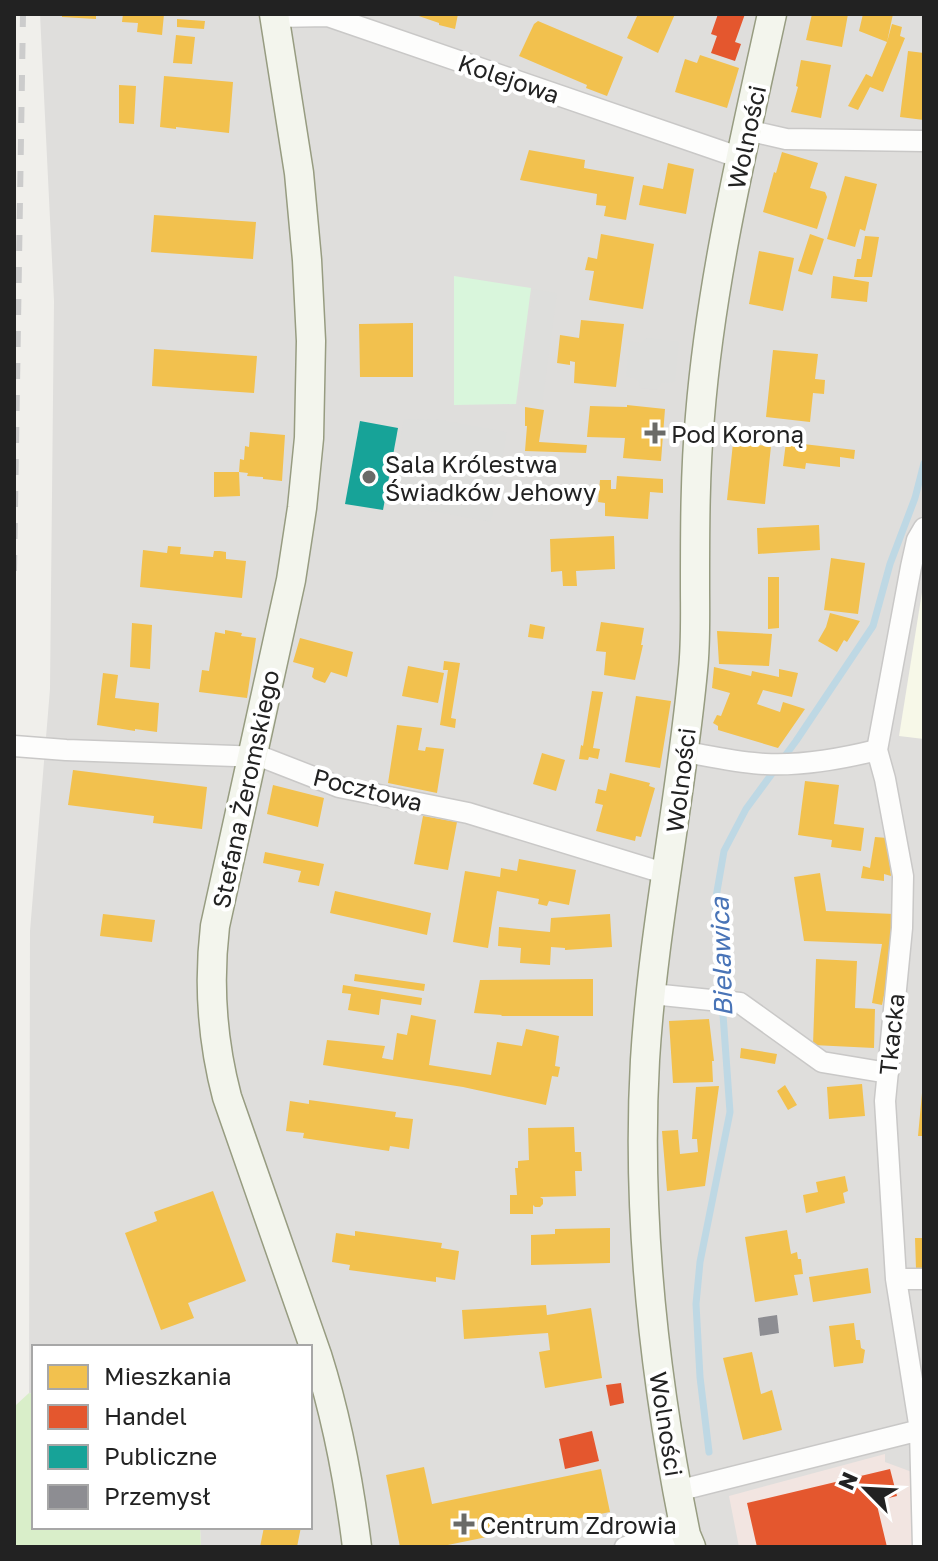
<svg xmlns="http://www.w3.org/2000/svg" width="938" height="1561" font-family="'Golos Text',sans-serif">
  <style>
    .residential { fill: #dfdedc }
    .commercial { fill: #f2e5e1 }
    .education { fill: #f7f8e8 }
    .religious { fill: #dededc }
    .grass { fill: #d9eec9 }
    .park { fill: #d9f6dc }
    .homes { fill: #f2c14e }
    .shops { fill: #e4572e }
    .public { fill: #17a398 }
    .industry { fill: #8d8d92 }
    .lines { fill: none; stroke-linecap: round; stroke-linejoin: round }
    .stream { stroke: #bed8e4; stroke-width: 7 }
    .street-casing { stroke: #c9c8c7; stroke-width: 23 }
    .secondary-casing { stroke: #979c81; stroke-width: 31 }
    .street { stroke: #fdfdfc; stroke-width: 20 }
    .secondary { stroke: #f3f5ed; stroke-width: 28 }
    .rail { stroke: #ccc; stroke-width: 6; stroke-dasharray: 16 16; stroke-linecap: butt }
    .poi-dot { fill: #6a6a68; stroke: #fff; stroke-width: 3 }
    .labels { text-anchor: middle; dominant-baseline: central; stroke-width: 8; stroke-linejoin: round; paint-order: stroke }
    .street-label { font-size: 24px; fill: #222; stroke: #fff }
    .poi-label { font-size: 24px; fill: #222; stroke: #fff; text-anchor: start }
    .water-label { font-size: 26px; font-style: italic; fill: #4974b7; stroke: #fff }
  </style>
  <rect width="100%" height="100%" fill="#f0efeb"/>
  <path class="residential" d="M40,14h884v1533h-723l-1,-20h110v-180h-276v47l-5,-1 1,-462 20,-242 4,-388z"/>
  <path class="commercial" d="M885,1454v8l27,10 2,75h-175l-10,-51z"/>
  <path class="education" d="M923,586h1v153l-25,-3z"/>
  <path class="religious" d="M533,289l24,4 -15,112h-24z
    M646,338l33,4 -4,40 -13,1 -5,7 -17,-2 -1,-6 -5,-4 -8,-1 3,-36 12,2z
    M404,419l38,1 65,12 -16,90 -103,-19z"/>
  <path class="grass" d="M29,1393l5,1v133h166l1,20h-187l2,-142z"/>
  <path class="park" d="M454,276l77,12 -15,116 -62,1z"/>
  <path class="homes" d="M62,14h34v5l-34,-2z
    M123,14h41l-2,21 -25,-3 1,-9 -16,-1z
    M413,14h45l-3,15 -16,-4v-2z
    M638,14h37l-17,39 -31,-15z
    M812,14h36l-6,33 -36,-7z
    M863,14h30l-6,28 5,-18 10,3 -2,9 5,2 -22,54 -13,-5 -12,23 -10,-4 18,-32 6,3 15,-35 -28,-11z
    M177,19l28,2 -1,8 -27,-2z
    M538,21l85,36 -16,39 -21,-8 1,-3 -68,-29 15,-32z
    M176,35l19,2 -3,27 -19,-1z
    M908,51l16,2v67l-24,-3z
    M700,55l39,13 -12,40 -52,-16 10,-33 12,4z
    M801,60l30,5 -10,53 -30,-6 7,-25 -2,-1z
    M164,76l69,6 -4,51 -53,-6v2l-16,-2z
    M119,85l17,1 -2,38 -15,-1z
    M529,150l56,10 -1,8 50,9 -8,43 -22,-4 2,-10 -10,-1 1,-11 -77,-14z
    M782,152l36,11 -8,25 15,4 2,5 -10,32 -54,-17 11,-40 2,1z
    M668,163l26,6 -8,45 -47,-9 4,-20 20,4z
    M845,176l32,8 -12,47 -5,-2 -5,18 -28,-8z
    M154,215l102,7 -3,37 -102,-7z
    M601,234l53,10 -11,65 -54,-9 5,-29 -9,-1 3,-13 9,2z
    M810,234l14,5 -12,36 -14,-4z
    M865,236l14,1 -7,40h-18l3,-18h4z
    M759,251l35,7 -11,53 -34,-7z
    M833,276l36,6 -2,20 -36,-4z
    M581,320l43,4 -8,63 -42,-4 1,-21 -5,-1v4l-13,-2 3,-28 19,3z
    M413,323v54h-53l-1,-53z
    M154,349l103,7 -3,37 -102,-7z
    M773,350l45,4 -3,25 10,1 -1,14 -11,-1 -3,29 -44,-5z
    M627,405l38,4 -4,52 -38,-3 2,-20 -38,-1 3,-31 37,1z
    M525,407l19,3 -5,32 48,3 -1,8 -61,-2 2,-25h-2z
    M250,432l35,3 -3,46 -19,-2v-2l-16,-1 1,-3 -9,-1 1,-13 4,1 1,-14 4,1z
    M786,442l69,8 -1,9 -14,-2v10l-34,-4 -1,6 -22,-3z
    M733,443l38,3 -6,58 -38,-4z
    M214,472h25l1,24 -26,1z
    M617,476l46,3v14l-13,-1 -2,27 -43,-3v-13l-7,-1 2,-22h11v9h5z
    M819,525l1,25 -62,4 -1,-26z
    M614,536l1,33 -39,2 1,15h-14l-1,-15 -11,1 -1,-33z
    M168,546l13,1 -1,7 33,3 1,-6h6l6,1v7l20,2 -4,37 -102,-11 3,-37 24,3z
    M831,558l34,5 -7,51 -34,-4z
    M768,577h11v51l-11,1z
    M830,613l30,8 -13,21 -3,-2 -7,12 -19,-11 8,-14z
    M601,622l43,6 -3,17h2l-8,35 -31,-5 2,-23 -10,-1z
    M132,623l20,2 -2,44 -20,-2z
    M530,624l15,3 -2,12 -15,-2z
    M225,630l17,3 -1,3 15,2 -9,60 -48,-6 3,-22 7,1 6,-39 10,2z
    M717,631l55,3 -3,32 -50,-2z
    M300,638l53,14 -6,25 -16,-5 -6,11 -11,-4 -2,-2 2,-9 -21,-6z
    M444,661l16,2 -9,55 5,1 -1,9 -15,-3 8,-55h-5z
    M408,666l36,7 -6,30 -36,-7z
    M714,667l37,9 1,-5 27,6v-8l19,4 -6,24 -29,-7 -6,14 23,8 3,-10 22,7 -27,39 -60,-18v-4l-5,-3 4,-8 4,1 9,-23 -18,-5z
    M103,673l15,2 -3,23 44,5 -2,29 -22,-3v2l-38,-6z
    M592,691l11,1 -10,56 7,1 -2,10 -9,-2 -1,3 -9,-1 2,-14 2,1z
    M636,696l35,5 -11,67 -35,-6z
    M397,725l25,3 -4,22 7,1 1,-4 18,2 -7,44 -49,-10z
    M542,753l23,7 -9,31 -23,-7z
    M73,770l134,17 -5,42 -49,-6 1,-7 -86,-11z
    M610,773l40,10 -1,3 6,2 -14,49 -5,-1 -1,5 -39,-10 7,-26 -8,-2 3,-14 8,2z
    M805,781l34,4 -5,39 30,4 -3,23 -30,-4 1,-7 -34,-5z
    M273,785l51,13 -6,29 -51,-13z
    M423,816l34,6 -9,48 -34,-6z
    M875,837l12,1 4,38 -7,-2v7l-23,-3 2,-12 7,2z
    M265,852l59,12 -5,22 -21,-4 3,-11 -38,-8z
    M519,859l57,11 -7,35 -20,-4 -2,5 -9,-2 1,-5 -42,-8 -9,57 -35,-6 12,-71 35,6 1,-9 16,3z
    M820,873l6,38 68,3 -5,58 -7,33 -10,-2 10,-59 -78,-3 -10,-64z
    M335,891l96,22 -4,22 -97,-22z
    M103,914l52,6 -3,22 -52,-6z
    M610,914l2,33 -47,3v-2l-14,-1 -1,18 -30,-2 1,-15 -23,-2 1,-19 51,5 1,-14z
    M816,959l41,2 -2,47 20,1 -1,39 -61,-3z
    M355,974l70,10 -1,7 -70,-10z
    M593,979v37h-92l1,-1 -28,-2 6,-33z
    M343,985l79,13 -1,7 -40,-6 -2,16 -31,-5 3,-16 -9,-1z
    M411,1015l25,5 -7,45 62,10 6,-33 25,4 4,-17 33,7 -4,30 5,1 -2,10 -6,-1 -6,29 -83,-18 -140,-22 4,-25 58,6 -3,12 11,2 4,-27 10,2z
    M709,1019l5,42h-2l1,21 -40,1 -4,-62z
    M741,1048l36,6 -2,10 -35,-6z
    M862,1084l3,32 -36,3 -2,-32z
    M785,1085l12,20 -9,5 -11,-19z
    M719,1086l-14,100 -38,5 -5,-60 16,-1 2,24 18,-2 -1,-13h-5l4,-52z
    M922,1093h2v43h-6z
    M309,1100l87,12 -1,5 18,2 -4,30 -19,-3 -1,5 -86,-13 1,-5 -18,-2 4,-30 19,3z
    M574,1127l1,25h6l1,19h-7l1,25 -36,1 3,2v5l-3,3h-5l-2,-2v9h-23v-19h7l-2,-27h3v-7l11,-1 -1,-32z
    M845,1176l3,15 -5,2 2,10 -39,10 -3,-18 15,-3 -2,-10z
    M213,1191l33,90 -58,22 6,15 -33,12 -36,-97 32,-12 -3,-9z
    M610,1228v35l-79,2v-30l24,-1v-5z
    M787,1230l4,24 6,-2 1,7h3l2,15 -9,1 4,20 -43,7 -10,-65z
    M355,1231l87,12 -1,5 18,3 -4,29 -19,-3v5l-87,-12 1,-5 -18,-3 4,-29 19,3z
    M915,1238h9v31h-8z
    M868,1268l3,25 -58,9 -4,-25z
    M546,1305l1,10 44,-7 11,70 -57,10 -6,-36 11,-2 -2,-17 -84,6 -2,-29z
    M854,1323l2,17h4l1,8 4,2 -2,13 -29,4 -5,-41z
    M752,1352l9,42 11,-4 10,40 -39,10 -20,-82z
    M424,1467l8,37 169,-35 9,43 -172,35h-38l-14,-72z
    M264,1527h37l-4,20h-37z"/>
  <path class="shops" d="M718,14h27l-10,28 6,2 -6,17 -24,-8 6,-17 -6,-2z
    M621,1383l3,20 -14,3 -4,-21z
    M592,1431l7,30 -34,8 -6,-30z
    M890,1469l7,27 -21,5 11,46h-130l-10,-44z"/>
  <path class="public" d="M360,421l38,7 -15,82 -38,-6z"/>
  <path class="industry" d="M777,1315l2,18 -19,3 -2,-18z"/>
  <g class="lines">
    <path class="stream" d="M709,1452l-9,-75 -4,-73 4,-42 30,-150 -15,-209 9,-52 22,-42 50,-68 77,-115 17,-62 25,-66 9,-35"/>
    <defs>
      <path id="street" d="M274,17l54,-1 413,142
        M747,130l39,9 138,2
        M14,746l52,4 196,7 77,30 129,26 199,61
        M684,752c27,4 54,11 81,12 37,2 76,-5 112,-14
        M652,994l88,9 82,59 66,11
        M896,1279h28
        M677,1491l243,-61
        M625,1547l61,-12
        M923,1547l-3,-117 -24,-151 -11,-178 17,-173 1,-52 -18,-97 -8,-29 34,-183 6,-27 7,-12"/>
      <path id="secondary" d="M274,14l25,159 8,87 4,81 -2,97 -7,70 -11,72 -76,346c-7,59 -3,114 12,171l90,258c20,63 32,127 40,192
        M691,1547l-5,-12c-32,-157 -50,-315 -41,-475 8,-131 36,-260 48,-390 3,-28 2,-57 2,-85 0,-56 0,-113 5,-169 11,-136 43,-269 72,-402"/>
    </defs>
    <use href="#street" class="street-casing"/>
    <use href="#secondary" class="secondary-casing"/>
    <use href="#street" class="street"/>
    <use href="#secondary" class="secondary"/>
    <path class="rail" d="M14,571l9,-557"/>
  </g>
  <g class="poi-dot">
    <path d="M651 421h8v8h8v8h-8v8h-8v-8h-8v-8h8z"/>
    <circle cx="369" cy="477" r="8"/>
    <path d="M460 1512h8v8h8v8h-8v8h-8v-8h-8v-8h8z"/>
  </g>
  <g class="labels">
    <g class="street-label">
      <text transform="translate(509 78) rotate(19)">Kolejowa</text>
      <text transform="translate(746 137) rotate(-78)">Wolności</text>
      <text transform="translate(680 780) rotate(-83)">Wolności</text>
      <text transform="translate(245 789) rotate(-78)">Stefana Żeromskiego</text>
      <text transform="translate(368 789) rotate(14)">Pocztowa</text>
      <text transform="translate(891 1034) rotate(-84)">Tkacka</text>
      <text transform="translate(667 1424) rotate(81)">Wolności</text>
    </g>
    <g class="poi-label">
      <text x="671" y="433">Pod Koroną</text>
      <text x="385" y="463">Sala Królestwa<tspan x="385" dy="28">Świadków Jehowy</tspan></text>
      <text x="480" y="1524">Centrum Zdrowia</text>
    </g>
    <g class="water-label">
      <text transform="translate(721 957) rotate(-92)">Bielawica</text>
    </g>
  </g>
  <rect width="938" height="1561" fill="none" stroke="#222222" stroke-width="32"/>
  <rect x="32" y="1345" width="280" height="184" fill="#ffffff" stroke="#a7a7a7" stroke-width="2"/>
  <rect x="48" y="1365" width="40" height="24" fill="#f2c14e" stroke="#a7a7a7" stroke-width="2"/>
  <text x="104" y="1385" font-size="24" fill="#222222">Mieszkania</text>
  <rect x="48" y="1405" width="40" height="24" fill="#e4572e" stroke="#a7a7a7" stroke-width="2"/>
  <text x="104" y="1425" font-size="24" fill="#222222">Handel</text>
  <rect x="48" y="1445" width="40" height="24" fill="#17a398" stroke="#a7a7a7" stroke-width="2"/>
  <text x="104" y="1465" font-size="24" fill="#222222">Publiczne</text>
  <rect x="48" y="1485" width="40" height="24" fill="#8d8d92" stroke="#a7a7a7" stroke-width="2"/>
  <text x="104" y="1505" font-size="24" fill="#222222">Przemysł</text>
  <g transform="translate(866 1489) rotate(294)" stroke="#ffffff" stroke-width="6" paint-order="stroke">
  <path d="M0-6L14 30L0 20L-14 30Z" fill="#222222"/>
  <text y="-12" font-size="22" font-weight="bold" text-anchor="middle" fill="#222222">N</text>
  </g>
</svg>
